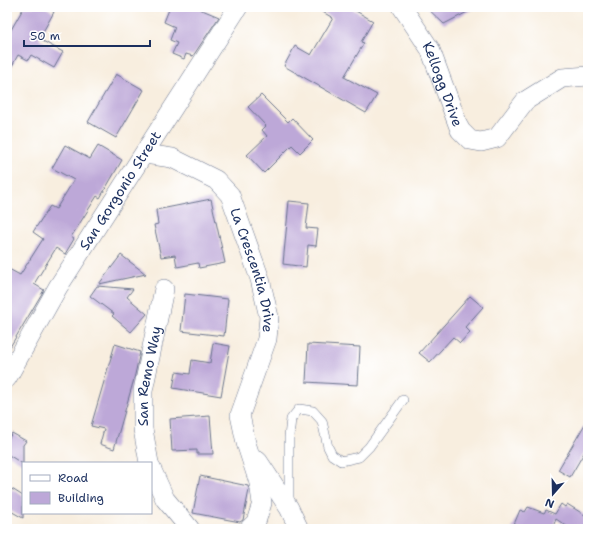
<svg xmlns="http://www.w3.org/2000/svg" width="595" height="536" font-family="'Shantell Sans',sans-serif">
  <style>
    .building { fill: #bda8d8 }
    .lines { fill: none; stroke-linecap: round; stroke-linejoin: round }
    .lane-casing { stroke: #68728b; stroke-width: 10 }
    .street-casing { stroke: #68728b; stroke-width: 20 }
    .lane { stroke: #fff; stroke-width: 9 }
    .street { stroke: #fff; stroke-width: 19 }
    .labels { text-anchor: middle; dominant-baseline: central; stroke-width: 3.5; stroke-linejoin: round; paint-order: stroke }
    .street-label { font-size: 14px; fill: #1b2f5e; stroke: #fff }
  </style>
  <rect width="100%" height="100%" fill="#fff"/>
  <filter id="ink" filterUnits="userSpaceOnUse"><feTurbulence type="fractalNoise" baseFrequency=".025" numOctaves="2"/><feDisplacementMap in="SourceGraphic" scale="8" xChannelSelector="R" yChannelSelector="G"/><feConvolveMatrix kernelMatrix="1 2 1 2 8 2 1 2 1" color-interpolation-filters="sRGB"/></filter>
  <filter id="wash" filterUnits="userSpaceOnUse"><feTurbulence type="fractalNoise" baseFrequency=".012" numOctaves="4" result="noise"/><feDisplacementMap in="SourceGraphic" scale="16" xChannelSelector="R" yChannelSelector="G"/><feGaussianBlur stdDeviation="0.9" result="paint"/><feColorMatrix in="noise" values="0 0 0 0 0 0 0 0 0 0 0 0 0 0 0 0 0 1.4 0 .05"/><feComposite in="paint" operator="in"/></filter>
  <g filter="url(#wash)">
    <rect width="100%" height="100%" fill="#f8eedf"/>
    <g id="blocks">
      <path class="building" d="M24,7h21l9,5 -15,27 24,13 -9,16 -23,-13 -3,5 -10,-5 -11,20v-38z
        M170,7h25l24,10 -26,39 -7,-2 -2,5 -12,-5 5,-11 -7,-3 5,-13 -11,-5z
        M314,7h35l24,14 -12,21 3,1 -20,34 33,18 -11,18 -82,-47 11,-20 16,9 22,-37z
        M426,7h51l-33,17z
        M116,74l28,16 -28,48 -28,-16z
        M261,95l27,27 4,-4 21,22 -13,13 -8,-8 -28,28 -17,-18 20,-19 -5,-6 4,-4 -18,-19z
        M65,145l25,14 8,-13 24,14 -22,38 -3,-2 -26,41 3,2 -9,15 -9,-6 -22,36 10,6 -37,62v-84l13,7 23,-36 -10,-7 17,-26 6,3 18,-29 -22,-12z
        M211,199l14,64 -26,5 -1,-5 -21,4 -2,-12 -14,2 -7,-32 4,-1 -2,-14z
        M289,201l20,2 -3,25 12,1 -2,17 -8,-1 -2,22 -23,-3z
        M121,255l25,19 -47,10z
        M97,286l36,3 -6,8 20,17 -16,18 -19,-16 2,-2 -24,-18z
        M185,294l43,5 -4,37 -43,-5z
        M470,296l13,11 -18,20 5,5 -10,11 -7,-6 -23,25 -11,-9z
        M213,343l17,3 -9,50 -48,-8 3,-16 14,2 2,-14 18,3z
        M115,344l25,8 -6,27 -20,70 -14,-5 4,-15 -13,-3z
        M308,344l52,3 -2,38 -52,-3z
        M210,416l3,38h-16v-4l-25,1 -2,-32z
        M588,419v27l-18,31 -12,-7z
        M12,433l14,8 -3,4v19l-16,-10v-13z
        M200,476l48,10 1,4 -6,30 -3,2 -47,-9z
        M12,489l11,7v22l-16,-9v-11z
        M561,504l4,3 2,-3 21,13v12h-17l-15,-10 -4,10h-40l8,-19 5,2 3,-5 16,6 2,-3 9,4z"/>
    </g>
  </g>
  <g filter="url(#ink)">
    <use href="#blocks" fill-opacity="0" stroke="#68728b" stroke-width="1"/>
    <g class="lines">
      <defs>
        <path id="lane" d="M289,503v-66l2,-18 8,-10 14,2 9,10 6,26 4,8 9,6 18,-4 10,-10 34,-47"/>
        <g id="street">
          <path id="s1" d="M402,7l28,42 30,81 10,10 11,2 16,-4 28,-37 37,-23 26,-2"/>
          <path id="s2" d="M145,154l27,4 44,22 14,15 30,84 9,38 -2,22 -27,76 6,28 13,40 3,20 -6,19 -7,7"/>
          <path id="s3" d="M7,378l51,-91 180,-280"/>
          <path d="M258,461l31,47 10,21"/>
          <path id="s4" d="M149,463l-6,-34v-38l21,-102"/>
          <path d="M151,468l14,31 25,30"/>
        </g>
      </defs>
      <use href="#lane" class="lane-casing"/>
      <use href="#street" class="street-casing"/>
      <use href="#lane" class="lane"/>
      <use href="#street" class="street"/>
    </g>
  </g>
  <g class="labels">
    <g class="street-label">
      <text stroke="none"><textPath href="#s1" startOffset="88">Kellogg Drive</textPath></text>
      <text stroke="none"><textPath href="#s3" startOffset="219">San Gorgonio Street</textPath></text>
      <text stroke="none"><textPath href="#s2" startOffset="176">La Crescentia Drive</textPath></text>
      <text stroke="none"><textPath href="#s4" startOffset="88">San Remo Way</textPath></text>
    </g>
  </g>
  <rect width="595" height="536" fill="none" stroke="#fff" stroke-width="24"/>
  <rect x="22" y="462" width="130" height="52" fill="#ffffff" stroke="#a4acbf"/>
  <rect x="30" y="475" width="20" height="6" fill="#ffffff" stroke="#a4acbf"/>
  <text x="58" y="482" font-size="12" fill="#1b2f5e">Road</text>
  <rect x="30" y="492" width="20" height="12" fill="#bda8d8" stroke="#a4acbf"/>
  <text x="58" y="502" font-size="12" fill="#1b2f5e">Building</text>
  <g transform="translate(553 494) rotate(200)" stroke="#ffffff" stroke-width="3" paint-order="stroke">
  <path d="M0-3L7 15L0 10L-7 15Z" fill="#1b2f5e"/>
  <text y="-6" font-size="11" font-weight="bold" text-anchor="middle" fill="#1b2f5e">N</text>
  </g>
  <path d="M24 40v6h126v-6" fill="none" stroke="#1b2f5e" stroke-width="2"/>
  <text x="30" y="40" font-size="12" fill="#1b2f5e" stroke="#ffffff" stroke-width="3" paint-order="stroke">50 m</text>
</svg>
